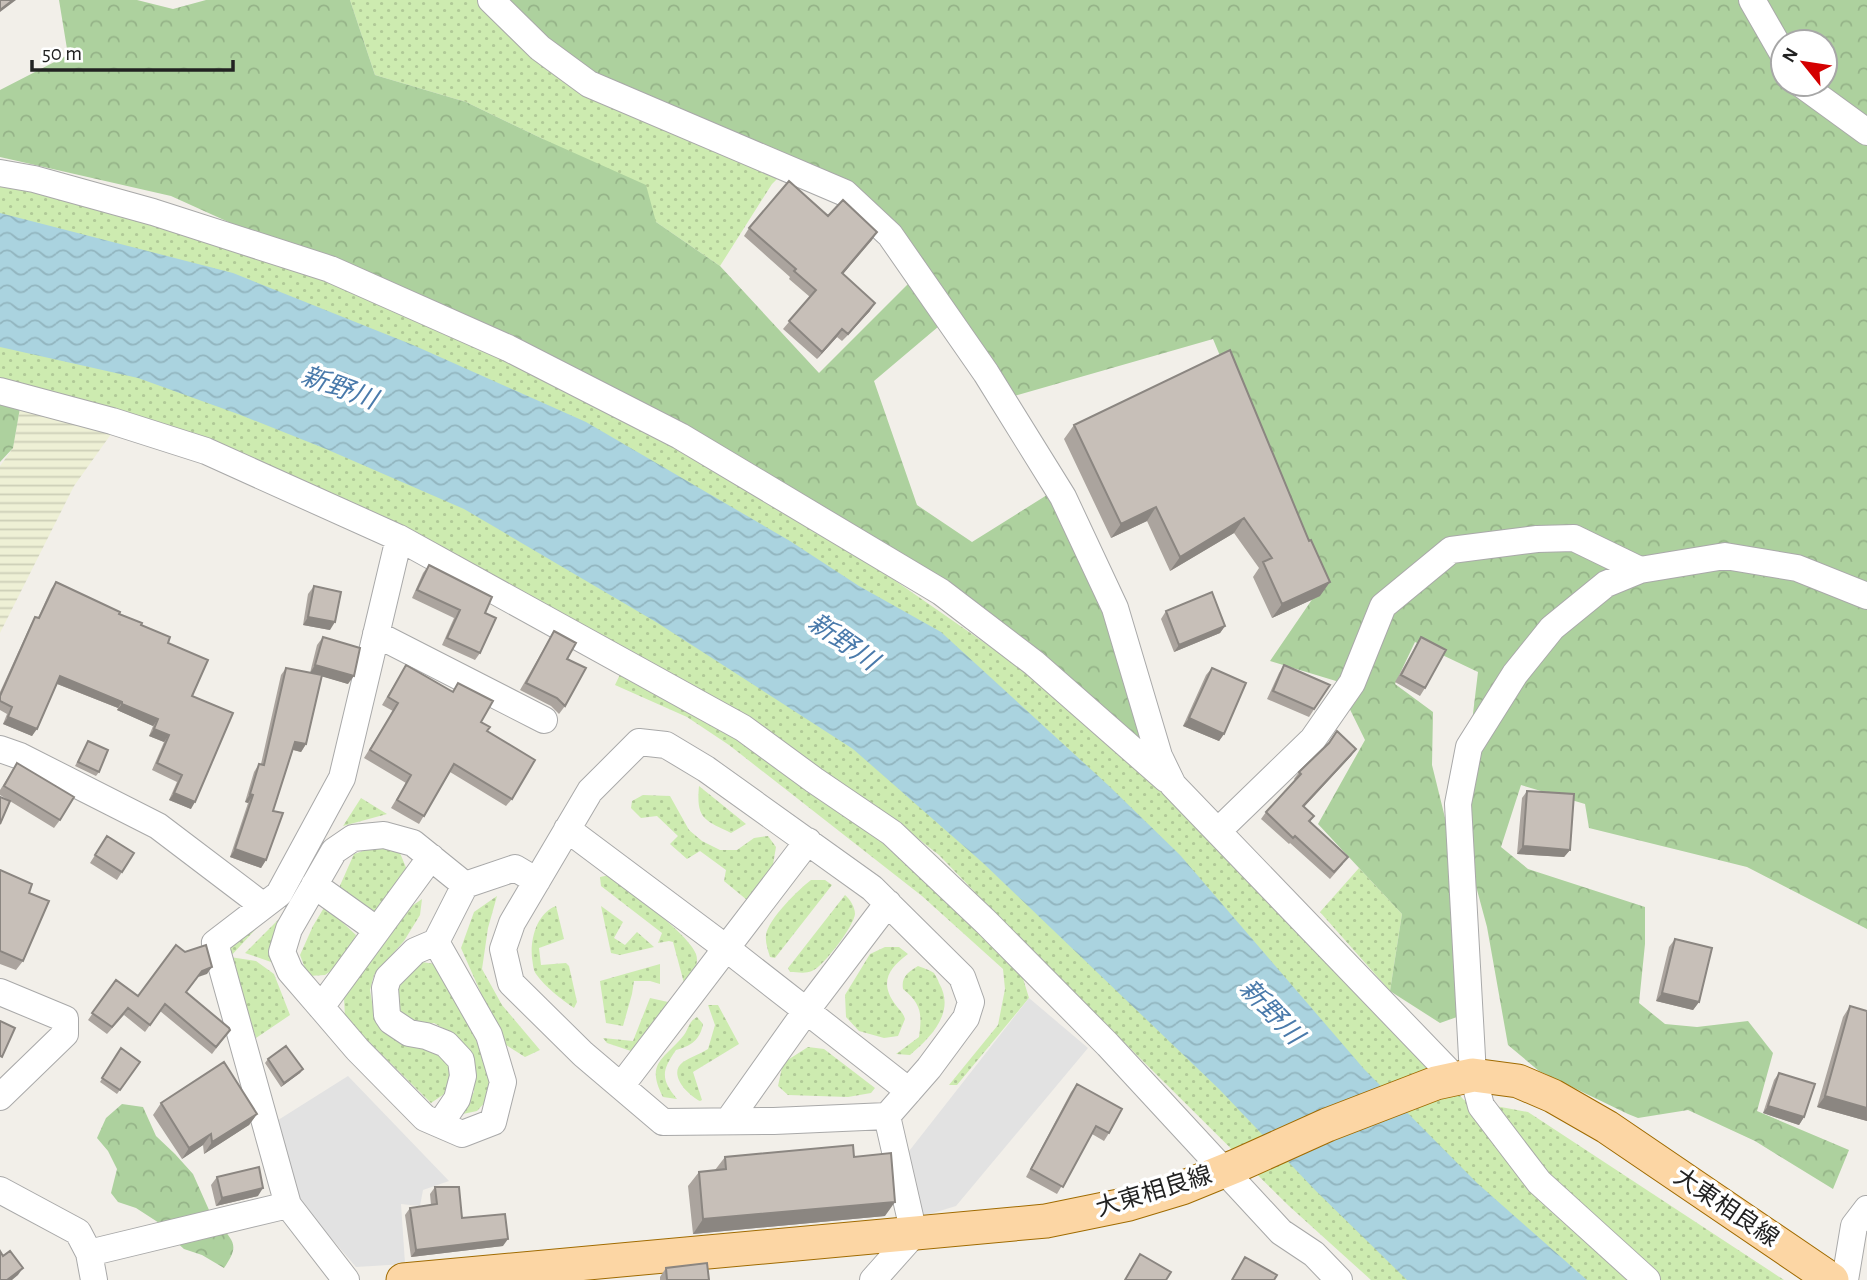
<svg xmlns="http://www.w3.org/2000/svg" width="1867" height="1280" font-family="'Alegreya Sans','Noto Sans JP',sans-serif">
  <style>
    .farmland { fill: url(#farmland-rules) }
    .grass { fill: url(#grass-dots) }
    .forest { fill: url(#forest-crowns); fill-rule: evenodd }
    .parking { fill: #e2e2e2 }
    .water { fill: url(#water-waves) }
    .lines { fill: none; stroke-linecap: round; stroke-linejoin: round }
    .minor-casing { stroke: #a9a9a9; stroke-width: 28 }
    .major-casing { stroke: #a06b00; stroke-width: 35 }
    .minor { stroke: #fff; stroke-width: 26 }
    .major { stroke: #fcd6a4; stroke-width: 33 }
    .wall { fill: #aba49e }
    .shaded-wall { fill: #8b8681 }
    .building { fill: #c7bfb8; stroke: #8b8681; stroke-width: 2 }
    .labels { text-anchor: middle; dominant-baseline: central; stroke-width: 7; stroke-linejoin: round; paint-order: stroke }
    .street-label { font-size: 24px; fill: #222; stroke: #fff }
    .water-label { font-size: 26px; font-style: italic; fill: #4a7aab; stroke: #fff }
  </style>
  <defs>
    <pattern id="farmland-rules" width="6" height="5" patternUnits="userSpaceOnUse" patternTransform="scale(1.75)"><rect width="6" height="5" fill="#eef0d5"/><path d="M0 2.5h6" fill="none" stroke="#ccceb7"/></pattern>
    <pattern id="grass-dots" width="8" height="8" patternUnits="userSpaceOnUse" patternTransform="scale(1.75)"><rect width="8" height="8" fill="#cdebb0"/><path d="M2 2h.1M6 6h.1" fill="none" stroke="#b0c997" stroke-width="1.8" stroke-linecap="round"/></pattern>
    <pattern id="forest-crowns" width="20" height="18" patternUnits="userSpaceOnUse" patternTransform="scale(1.75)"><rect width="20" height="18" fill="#add19e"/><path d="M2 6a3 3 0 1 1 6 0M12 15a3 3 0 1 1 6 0" fill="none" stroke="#95b388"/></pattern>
    <pattern id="water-waves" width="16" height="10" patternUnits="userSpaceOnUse" patternTransform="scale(1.75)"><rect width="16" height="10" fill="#aad3df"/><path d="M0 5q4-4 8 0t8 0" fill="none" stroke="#92b5bf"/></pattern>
  </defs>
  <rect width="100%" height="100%" fill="#f2efe9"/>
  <path class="farmland" d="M20,408l94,22 -40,56 -74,147v-167l13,-18z"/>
  <path class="grass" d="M350,0h137l300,169 -15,15 -52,82 -64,-44 -113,-83 -77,-37 -91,-27z
    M0,174l321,92 402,195 308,214 200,177 233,248 64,12 256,168h-413l-82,-74 -261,-259 -89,-92 -68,-53 -236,-136 -429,-215 -206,-63z
    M623,668l61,31 200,140 133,120 12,39 -72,87h-8l49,-60 7,-36 -2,-20 -81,-73 -193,-151 -42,-28 -72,-32z
    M699,786l47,38 -15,9c-27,-13 -35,-14 -32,-47z
    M352,787l-51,93 -71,77 26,4 18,13 16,41 -34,23 -34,-101 57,-43z
    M643,795l27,1 19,34 13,11 18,9h17l17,-12 14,-2 8,11 -5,29 -24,24 -23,-19 2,-11 -26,-19 -13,8 -17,-15 8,-8 -21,-20 -16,2 -10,-10 1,-7z
    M361,798l26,16 -44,12z
    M372,848h12l16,5 7,17 -29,43 -40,-23 16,-36z
    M1359,868l43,46 -12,77 -70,-79z
    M610,875c19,16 79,59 86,79 4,12 -5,20 -12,29l-11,-41 -4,-1 -11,2 4,-10 -61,-47 -1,-9z
    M811,880h14l7,5 -57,73 -5,-1c-2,-7 -5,-15 -4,-22 2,-16 33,-46 45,-55z
    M845,895c5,4 10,12 10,19 -1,12 -32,53 -43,57 -7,3 -15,1 -22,1l-2,-4z
    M497,896l-9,32 -6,41 20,36 38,45 -15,7 -22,-14 -42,-95 13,-36z
    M422,899l-2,16 -16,26 -30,34 -4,15 4,24 14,19 59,24 4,16 -1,17 -19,13 -86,-85 -1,-20 68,-92z
    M325,906l31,29 -15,29 -16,11 -17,1 -8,-21 13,-29z
    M556,906l8,33 -25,9 2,17 25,-2 3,3 8,36 -3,6c-13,-9 -29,-21 -38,-34 -3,-4 -3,-11 -4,-16 -2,-19 5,-45 24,-52z
    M601,906l22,16 -9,16 11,7 12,-13 17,15 -34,8 -9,-2z
    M279,919l-8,43 -26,-9z
    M885,947h14l9,7c-19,14 -29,28 -13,50 4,6 8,8 10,15l-7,17 -14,2 -25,-7 -13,-14 -1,-22 25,-41z
    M422,962l19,3 51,109 -4,25 -11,12 -19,4 16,-23 -1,-28 -20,-30 -19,-11 -20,3 -19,-17 2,-26z
    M660,964v20l-10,-3h-16l-2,13 -9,32 -17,-3 -6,-42z
    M918,966c5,2 12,4 16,7 2,3 4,7 5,10 17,29 -8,54 -29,72l-14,-1 23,-17c3,-22 3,-33 -16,-48 -2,-12 5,-17 15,-23z
    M650,998l18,4v6l-28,36 -9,7 -24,-8 -4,-5 30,3z
    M708,1005h10l21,39 -46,28 9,28 -2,1c-12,-6 -33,-27 -17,-39 8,-5 17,-8 25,-13l7,-24z
    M697,1017l6,7c-3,16 -12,22 -27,26 -14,20 -16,29 1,49l-14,-2c-18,-35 1,-37 21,-62 5,-7 5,-14 13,-18z
    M808,1047l16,2 51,39 -4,5 -23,4 -60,-2 -10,-9 5,-23z"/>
  <path class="forest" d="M59,0h78l36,9 33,-9h144l25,75 91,27 77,37 103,46 10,37 64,44 99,107 96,-96 -69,-83 -257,-110 -93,-84h1371v929l-120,-62 -158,-39 -4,-24 -64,-19 -20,62 27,22 117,38v37l-6,59 26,21 32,3 51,-6 25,32 -16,58 92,39 -16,39 -78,-48 -67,-31 -50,8 -10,-4 -89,-43 -31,-26 -21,-118 -14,-52 -4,-128 9,-75 -63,-30 -20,42 38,28 -1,53 18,73 7,179 -17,6 -50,-32 12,-77 -84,-90 47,-84 -29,-59 -66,-20 56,-82 -50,-89 -63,-151 -199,57 -69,-75 -71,60 43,124 55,37 75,-47 58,103 38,151 -187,-146 -202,-123 -323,-166 -260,-118 -171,-39v-67l68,-35zM1783,42h42v42h-42z
    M0,404l20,4 -7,40 -13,14z
    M122,1104l21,3 13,29 19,18 18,20 16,36 -39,20 -34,-22 -18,-6 -7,-9 6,-24 -9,-18 -11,-13 9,-20z
    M219,1224c16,19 20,22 5,44l-22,-13 -18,-6 -10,-9z"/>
  <path class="parking" d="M1029,998l59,50 -132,158 -36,11 -14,-62z
    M348,1076l101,105 -26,9 -3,16 -19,-2 4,60 -49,3 -56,-65 -25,-80z"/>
  <path class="water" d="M0,213l233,60 180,72 173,77 204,119 69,45 82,46 167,153 72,70 184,214 113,114 110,97h-180l-91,-89 -97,-102 -236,-226 -130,-114 -197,-127 -192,-113 -138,-60 -88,-35 -100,-36 -138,-31z"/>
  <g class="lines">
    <defs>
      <path id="minor" d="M491,0l49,48 49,36 256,109 45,42 96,138 77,124 52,111 44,148 14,29 283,294
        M1752,0l31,54
        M1801,84l66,48
        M0,173l34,6 119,33 177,57 178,79 172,88 261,156 93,71 132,116
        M0,391l112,30 94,30 193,87 344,190 71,52 78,53 94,89 122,123 173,187 33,22 25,26
        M376,634l168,86
        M0,749l20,7 138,70 104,79
        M567,829l159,119 183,143
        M1218,831l95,-92 39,-56 31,-77 68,-56 86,-11 37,-1 66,32
        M314,885l63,45
        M436,942l53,93 14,47 -10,40 -31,12 -37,-16 -68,-69 -36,-42 -31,-36 -8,-19 7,-23 45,-78 19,-13 31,-3 29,8 52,42 50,-17 22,13
        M0,992l65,27v15l-65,63
        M321,1007l110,-150
        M621,1086l187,-245
        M728,1121l78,-110 82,-108
        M440,1124l17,-25 6,-23 -2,-16 -15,-16 -20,-8 -17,-3 -18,-12 -4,-6 -2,-27 3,-10 27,-27 21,-9 29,-57
        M0,1190l78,42 11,21 5,27
        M89,1253l199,-48
        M346,1280l-58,-75 -73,-262 64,-49 63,-116 57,-240
        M873,1280l41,-46 -27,-118 42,-48 37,-50 5,-16 -9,-25 -90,-89 -166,-119 -40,-24 -27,-3 -49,49 -78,132 -9,26 8,34 72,71 80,68 111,-1 113,-5
        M1647,1280l-108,-98 -58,-76 -8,-31 -15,-271 11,-57 46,-73 37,-46 54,-44 34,-14 85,-14 72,12 70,28
        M1845,1280l9,-54 13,-17"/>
      <path id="major" d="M403,1280l643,-59 83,-17 53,-16 54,-22 91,-41 109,-42 37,-8 45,6 35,15 54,31 225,153"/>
    </defs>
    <use href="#minor" class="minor-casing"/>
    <use href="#major" class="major-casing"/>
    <use href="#minor" class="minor"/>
    <use href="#major" class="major"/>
  </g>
  <path class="wall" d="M828,216l49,16 -34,42 27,37 -28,30 -5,-4 -20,22 -34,-30 27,-32 -21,-18 1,-2 -46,-41 5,-8z
    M1230,350l90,246 -48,22 -19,-41 6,-9 -25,-35 -64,38 -23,-50 -36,17 -47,-99 10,-14z
    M429,565l56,48 -5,40 -5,7 -33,-15 12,-27 -42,-20 11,-25z
    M56,582l85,43 27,18 24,53 -1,113 -22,-9 8,-18 -25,-12 12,-28 -15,-6 4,-10 -36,-16 1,-2 -61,-24 -25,52 -29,-12 4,-10 -7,-4v-18l31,-68 4,-7 3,1 13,-29z
    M314,586l16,44 -27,-5 5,-31z
    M1166,611l59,15 -5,7 -46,19 -13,-33z
    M554,631l11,75 -6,8 -8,-8 -31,-16z
    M323,637l25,47 -26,-8 -16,68 -5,8 -8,-2 -20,61 -7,49 -5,8 -31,-11 18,-54 -3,-1 9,-30 5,-8h2l20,-89 5,-7 24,5 7,-28z
    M1421,637l4,51 -5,8 -25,-14z
    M406,665l47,27 5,-9 29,48 25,68 -6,7 -56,-34 -31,52 -28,-16 15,-25 -42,-25 29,-47 -11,-6z
    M1284,665l46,20 -21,32 -42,-18 12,-26z
    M1212,668l12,66 -5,7 -36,-15 23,-51z
    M88,741l11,31 -3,4 -21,-10z
    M1356,749l-5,7 -47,51 10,9 -4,6 33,42 -13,15 -40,-36 -1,1 -28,-25 5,-7 29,-32 -1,-1 5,-7z
    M17,763l43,57 -6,8 -54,-33v-5z
    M1527,791l43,59 -6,7 -47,-3 5,-56z
    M107,836l15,36 -5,8 -27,-17z
    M0,870l29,23 -6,68 -7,9 -16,-6z
    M1675,939l24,63 -6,8 -37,-9 13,-54z
    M207,974l-9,3 -12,16 44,37 -18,24 -52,-43 -15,21 -21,-17 -17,19 -19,-14 28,-40 22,16z
    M1850,1006l17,115 -50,-14 26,-90z
    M121,1048l19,14 -23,32 -17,-12z
    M268,1059l35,10 -3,4 -19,14 -16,-24z
    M1779,1073l25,44 -5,8 -36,-12 11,-33z
    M1077,1084l32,49 -5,8 -12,-7 -35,60 -31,-17 45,-85z
    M161,1103l96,11 -8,11 -45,29 -1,-9 -21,14 -29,-44z
    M725,1157h129l31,59 -192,18 -5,-48 11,-14 16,-2z
    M217,1177l41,19 -42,10 -5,-21z
    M435,1187l27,31 41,28 -92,11 -6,-42 5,-7 21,-3 -1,-11z
    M666,1268l43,12h-49v-3z"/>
  <path class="shaded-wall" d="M13,0h3l-16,12v-2z
    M877,232l-5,8 -35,41 5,-8z
    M875,303l-5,8 -28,30 6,-7z
    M842,329l-5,8 -20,22 5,-7z
    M1156,507l-9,14 -36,17 10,-14z
    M1244,518l-10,15 -64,38 10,-14z
    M1330,582l-10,14 -48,22 10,-14z
    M308,617l27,5 -5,8 -27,-5z
    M1225,626l-5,7 -46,19 5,-7z
    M315,665l39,11 -6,8 -38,-11z
    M60,676l62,26 -4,6 -63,-25z
    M122,704l36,15 -5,7 -36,-16z
    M8,717l29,12 -5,7 -29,-12z
    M1189,718l35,16 -5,7 -36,-15z
    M154,729l15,6 -5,7 -15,-6z
    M295,742l11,2 -5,8 -11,-3z
    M1356,749l-5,7 -53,57 5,-7z
    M174,793l21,9 -4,7 -22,-9z
    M250,794l3,1 -5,8 -3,-1z
    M1523,846l47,4 -6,7 -47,-3z
    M235,849l31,11 -5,8 -31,-11z
    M212,967l-5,7 -9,3 4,-6z
    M1662,993l37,9 -6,8 -37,-9z
    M303,1069l-3,4 -19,14 3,-4z
    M1825,1096l42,12v13l-50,-14z
    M1768,1106l36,11 -5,8 -36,-12z
    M257,1114l-8,11 -45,29 8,-12z
    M211,1134l-8,11 -21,14 7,-11z
    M263,1188l-5,8 -42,10 6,-8z
    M895,1202l-10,14 -192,18 10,-15z
    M508,1239l-5,7 -92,11 5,-7z
    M23,1268l-5,7 -6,5h-5z"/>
  <path class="building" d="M0,0h13l-13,10z
    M789,181l39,35 15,-16 34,32 -35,41 33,30 -27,31 -6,-5 -20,23 -33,-31 27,-31 -22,-19 2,-2 -47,-41z
    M1230,350l79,191 2,-1 19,42 -48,22 -19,-42 9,-4 -28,-40 -64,39 -24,-50 -35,17 -47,-99z
    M429,565l63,32 -7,16 11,5 -16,35 -33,-15 13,-28 -43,-20z
    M56,582l64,30 -1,2 23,9 -1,2 29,12 -2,6 40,17 -16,36 41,17 -38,89 -21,-9 8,-18 -25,-12 12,-28 -15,-6 4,-10 -36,-15v-2l-62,-26 -23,53 -29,-12 4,-10 -12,-6v-5l35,-79 4,1z
    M314,586l27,6 -6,30 -27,-5z
    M1212,592l13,34 -46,19 -13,-34z
    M554,631l22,12 -9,16 19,9 -21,38 -8,-8 -31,-15z
    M323,637l37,11 -6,28 -39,-11z
    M1421,637l25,13 -21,38 -24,-13z
    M406,665l47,27 5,-9 35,18 -12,21 9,5 -3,4 48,29 -23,39 -58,-35 -30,52 -27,-16 14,-25 -41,-25 28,-47 -10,-6z
    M1284,665l46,20 -16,24 -41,-18z
    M286,668l36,7 -16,69 -11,-2 -22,69 10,2 -17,47 -31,-11 18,-54 -3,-1 9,-30 5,1z
    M1212,668l34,15 -22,51 -35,-16z
    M1337,731l19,18 -53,57 11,10 -5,5 39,36 -14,15 -39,-36 -2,2 -27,-26 35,-38 -2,-2 30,-29z
    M88,741l20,9 -9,22 -21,-10z
    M17,763l57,34 -14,23 -56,-34z
    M1527,791l47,3 -4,56 -47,-4z
    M0,797l10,4 -10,23z
    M107,836l27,17 -12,19 -27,-17z
    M0,870l32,14 -3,9 20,8 -26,60 -23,-10z
    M1675,939l37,9 -13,54 -37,-9z
    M176,945l9,7 21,-7 6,22 -10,4 -16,21 43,36 1,2 -14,17 -51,-43 -15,21 -22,-17 -16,19 -20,-14 24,-33 22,16z
    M1850,1006l17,5v97l-42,-12z
    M0,1021l15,7 -13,29 -2,-1z
    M286,1046l17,23 -19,14 -16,-24z
    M121,1048l19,14 -20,28 -18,-12z
    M224,1062l33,52 -45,28 -1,-8 -22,14 -28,-45z
    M1779,1073l36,11 -11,33 -36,-11z
    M1077,1084l45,25 -13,24 -13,-7 -33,61 -32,-18z
    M853,1145l1,12 37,-4 4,49 -192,17 -4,-47 27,-3 -1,-12z
    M259,1167l4,21 -41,10 -5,-21z
    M435,1187h24l3,31 43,-4 3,25 -92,11 -6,-42 27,-4z
    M0,1251l3,5 7,-5 13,17 -16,12h-7z
    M1140,1254l31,18 -5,8h-41z
    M1245,1257l32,18 -3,5h-42z
    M707,1263l2,17h-42l-1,-12z"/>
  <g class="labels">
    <g class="street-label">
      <text transform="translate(1154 1192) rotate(-17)">大東相良線</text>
      <text transform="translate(1726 1208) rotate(34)">大東相良線</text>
    </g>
    <g class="water-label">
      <text transform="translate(339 388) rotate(20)">新野川</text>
      <text transform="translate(843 642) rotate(35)">新野川</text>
      <text transform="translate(1271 1012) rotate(46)">新野川</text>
    </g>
  </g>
  <g transform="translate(1804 63) rotate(300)"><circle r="33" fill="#ffffff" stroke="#a7a7a7" stroke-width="2"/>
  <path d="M0-5L12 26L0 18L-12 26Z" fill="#d40000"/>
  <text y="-10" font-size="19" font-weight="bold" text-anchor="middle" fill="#222222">N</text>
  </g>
  <path d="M32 60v10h201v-10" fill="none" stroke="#222222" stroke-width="3.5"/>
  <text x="42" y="60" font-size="21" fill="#222222" stroke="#ffffff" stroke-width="5" paint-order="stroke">50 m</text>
</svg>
